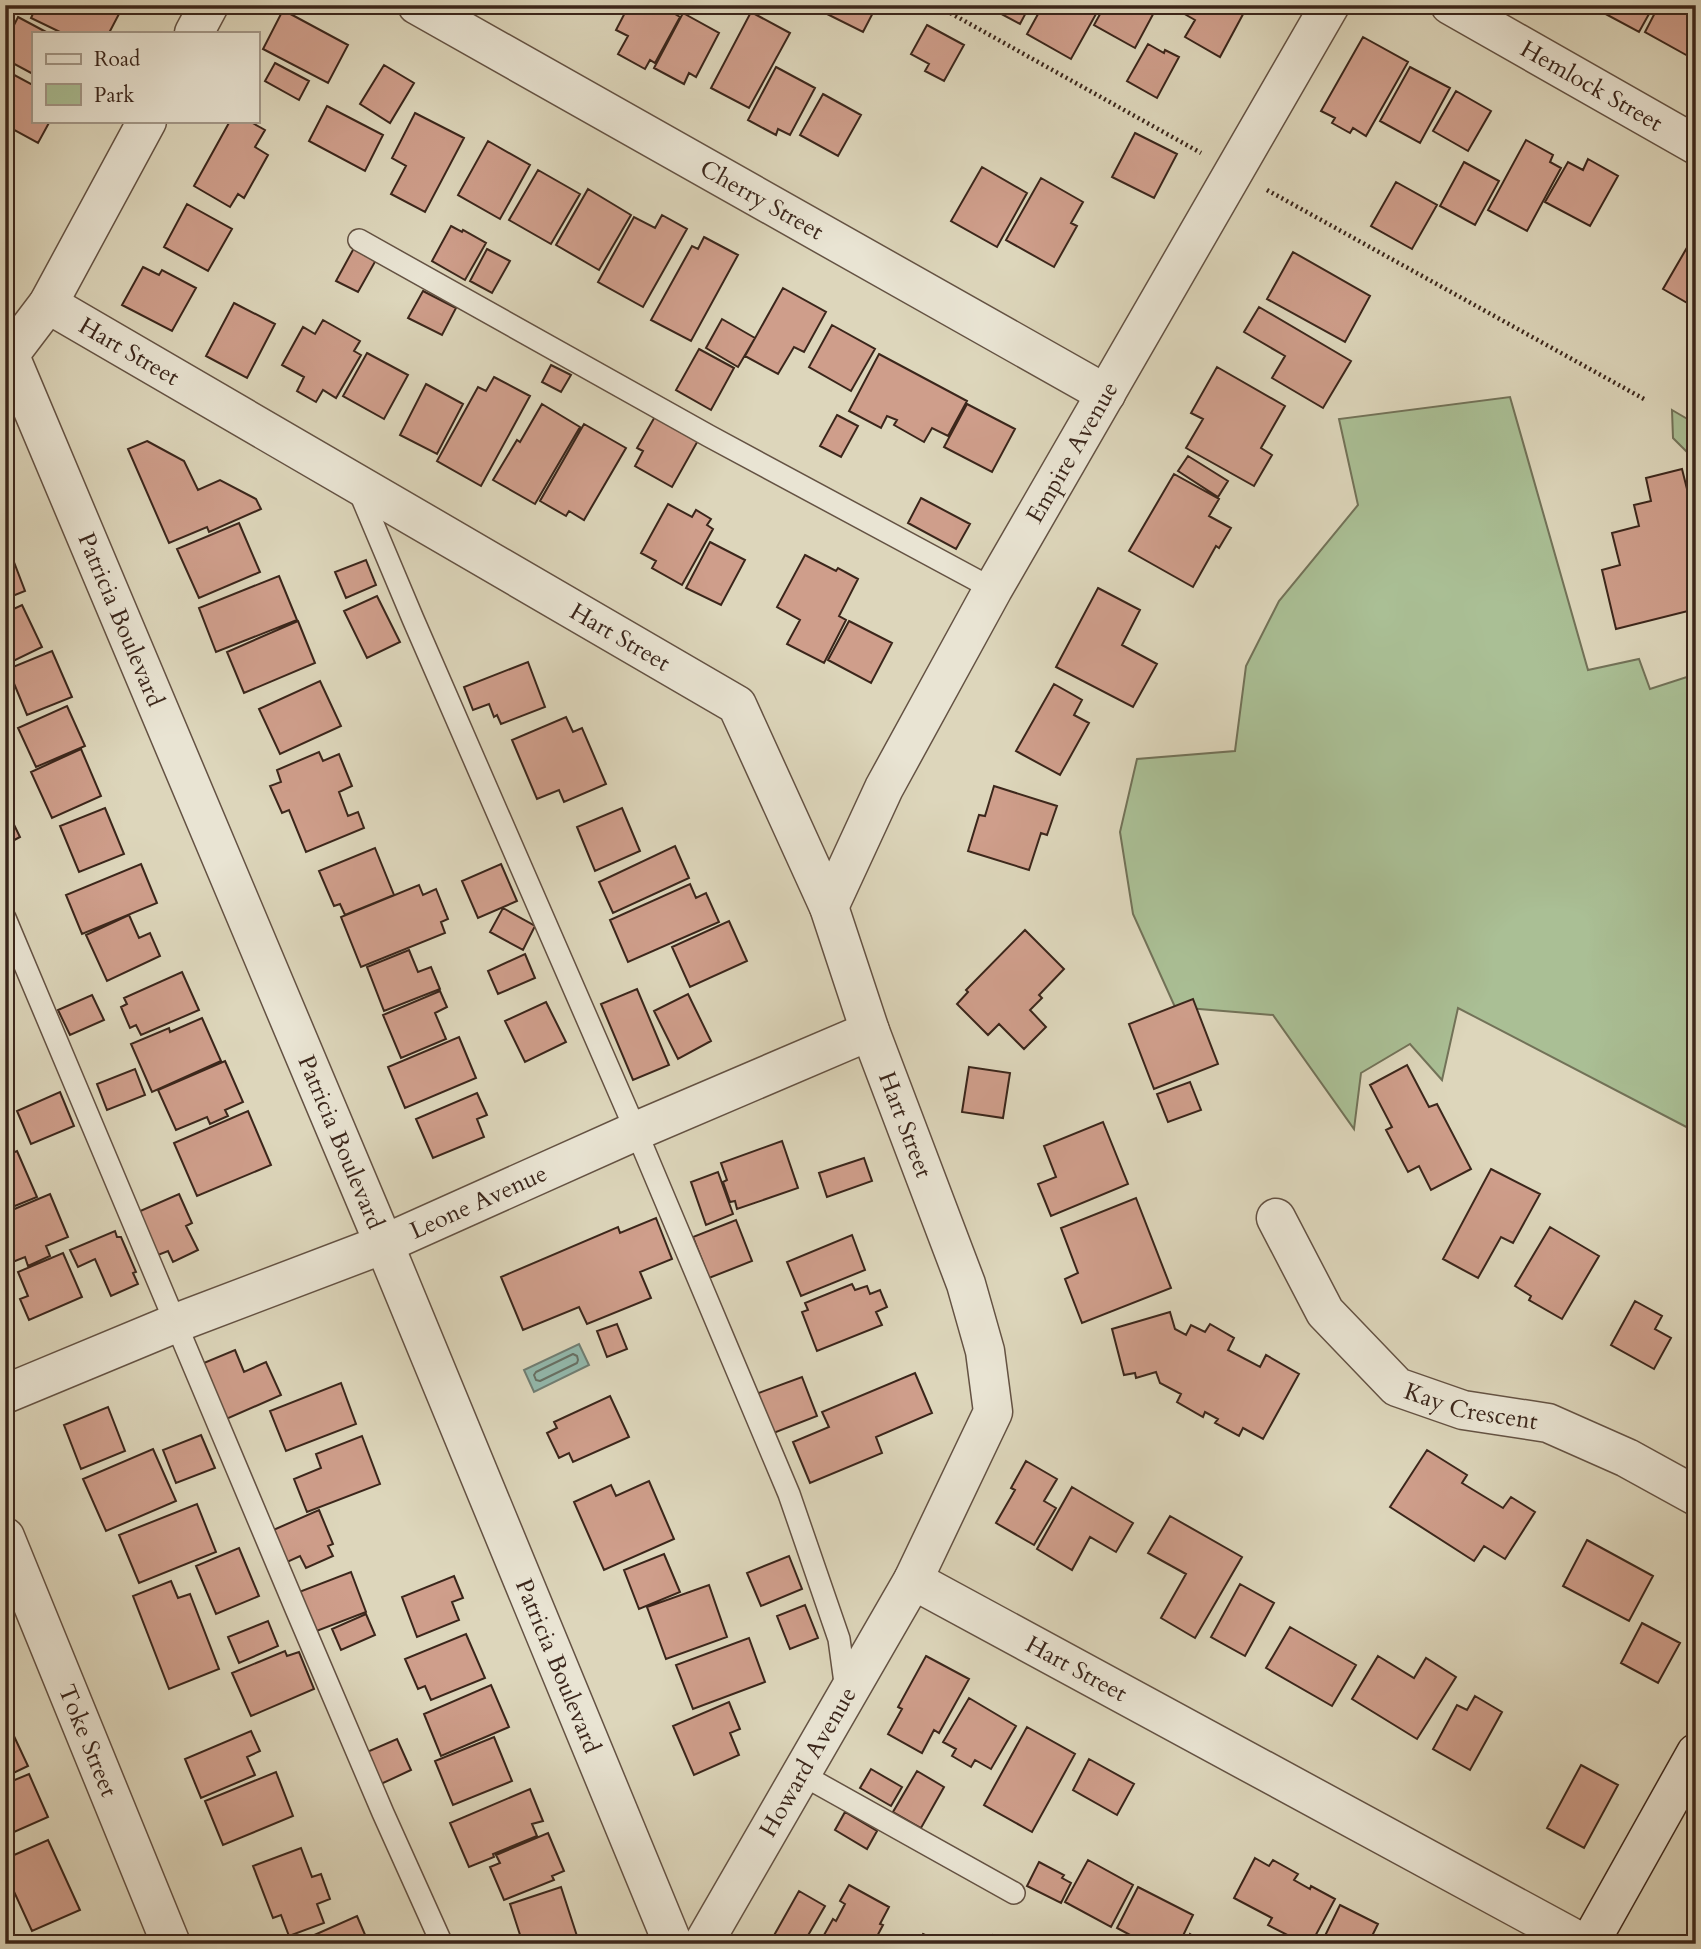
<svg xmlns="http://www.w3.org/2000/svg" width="1701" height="1949" font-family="Cardo,serif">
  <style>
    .green { fill: #aabf95; stroke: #727258; stroke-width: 2 }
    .water { fill: #93b9ad; stroke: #707e73; stroke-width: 2 }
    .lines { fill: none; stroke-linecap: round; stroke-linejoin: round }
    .shore { stroke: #677064; stroke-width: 2 }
    .building { fill: #cf9e8b; stroke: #3b261b; stroke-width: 2 }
    .lane-casing { stroke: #645243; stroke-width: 24 }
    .street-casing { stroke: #645243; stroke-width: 41 }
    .secondary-casing { stroke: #3b261b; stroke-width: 41 }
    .path { stroke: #3b261b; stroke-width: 4.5; stroke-dasharray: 2 3.5; stroke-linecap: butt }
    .lane { stroke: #e9e4d3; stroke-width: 21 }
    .street { stroke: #e9e4d3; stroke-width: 38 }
    .secondary { stroke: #e9e4d3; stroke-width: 38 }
    .labels { text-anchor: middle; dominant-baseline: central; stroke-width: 6; stroke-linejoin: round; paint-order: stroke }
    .street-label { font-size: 24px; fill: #3b261b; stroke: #e9e4d3 }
  </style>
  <rect width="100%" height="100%" fill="#ddd6bb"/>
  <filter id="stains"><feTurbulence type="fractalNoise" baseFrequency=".00286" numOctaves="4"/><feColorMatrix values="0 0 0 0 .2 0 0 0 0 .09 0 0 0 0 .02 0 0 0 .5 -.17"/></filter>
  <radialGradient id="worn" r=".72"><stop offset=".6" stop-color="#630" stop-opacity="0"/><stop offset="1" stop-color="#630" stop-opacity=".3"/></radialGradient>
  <path class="green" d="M1510,397l78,273 51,-11 11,30 43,-14 3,7v450l-238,-124 -16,72 -32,-36 -49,29 -7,56 -81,-114 -98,-8 -42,-93 -13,-82 17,-73 98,-8 11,-85 33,-65 79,-96 -19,-86z
    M1672,410l24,14v37l-23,-23z"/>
  <path class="water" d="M579,1344l10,21 -55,27 -10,-22z"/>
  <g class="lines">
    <path class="shore" d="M573,1354l4,2 1,4 -1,3 -37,18 -4,-1 -2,-5 2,-3z"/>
  </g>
  <path class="building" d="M37,5h65l17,9 -10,19h-47l-31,-15z
    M629,5h31l20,12 -25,46 -5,-3 -5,9 -27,-15 10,-18 -12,-6z
    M829,5h48l-14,27 -38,-19z
    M994,5h36l-10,19 -28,-15z
    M1043,5h58l-30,54 -44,-25z
    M1105,5h53l-23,43 -41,-23z
    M1176,5h72l-28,52 -35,-20 10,-17 -21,-12z
    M1603,5h51l-15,27 -39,-21z
    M1659,5h37v37l-8,14 -43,-24z
    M283,10l65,35 -20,38 -65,-34z
    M751,12l39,21 -41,75 -38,-20z
    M683,13l36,20 -23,44 -7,-4 -5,11 -30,-16z
    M18,17l30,16h-15v41l-28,-15v-16z
    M927,25l37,20 -20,36 -19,-10 4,-7 -18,-10z
    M1363,37l45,25 -42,74 -13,-8 -3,5 -18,-10 3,-5 -14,-7z
    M1148,44l16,9 1,-3 14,7 -22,41 -30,-17z
    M275,63l34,18 -10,19 -34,-19z
    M384,65l30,18 -24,40 -30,-19z
    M776,67l39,21 -25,47 -12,-6 -2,6 -28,-15z
    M1410,67l40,21 -30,55 -40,-22z
    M5,70l28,15v36h17l-12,22 -33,-18z
    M1456,91l35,20 -23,40 -35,-20z
    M823,94l38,21 -23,41 -38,-21z
    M327,106l56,29 -18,36 -56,-30z
    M415,113l49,25 -39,74 -34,-18 15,-28 -14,-8z
    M230,121h19l16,9 -10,17 13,8 -24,43 -6,-4 -8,13 -36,-21z
    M1135,133l42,21 -23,44 -42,-21z
    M1526,140l27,15 -3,7 11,6 -34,63 -39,-21z
    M488,141l42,24 -30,54 -42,-24z
    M1588,159l30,17 -28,50 -45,-24 23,-40 15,8z
    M1464,162l35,19 -24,44 -35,-19z
    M982,167l45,26 -30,54 -46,-26z
    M538,170l42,24 -29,50 -42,-24z
    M1041,178l42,24 -12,21 6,3 -23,41 -48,-27z
    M1396,182l41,23 -25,44 -41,-23z
    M588,189l43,26 -32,55 -43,-25z
    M187,204l45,25 -24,42 -44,-24z
    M662,215l25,14 -44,78 -45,-25 36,-65 21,11z
    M451,226l11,6 1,-2 23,13 -21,37 -33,-19z
    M1696,232v76l-33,-19z
    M704,237l34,18 -47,86 -40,-21 41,-74 6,3z
    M354,248l22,12 -18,32 -22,-11z
    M487,249l23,12 -18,32 -22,-12z
    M1293,252l77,44 -25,46 -78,-43z
    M143,267l16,8 3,-5 34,18 -24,43 -50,-26z
    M783,288l43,24 -22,40 -10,-5 -16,27 -33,-18z
    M423,291l33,17 -14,27 -34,-17z
    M234,303l41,21 -28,54 -41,-22z
    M1259,307l92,54 -28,47 -51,-30 13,-22 -41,-24z
    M722,319l33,19 -17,29 -32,-19z
    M323,320l37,21 -6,10 7,4 -25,43 -13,-8 -7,12 -19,-11 7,-14 -22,-12 21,-38 12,7z
    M832,325l43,24 -24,42 -42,-24z
    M699,349l35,19 -23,42 -35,-20z
    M367,353l41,22 -24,44 -41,-23z
    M879,354l88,47 -19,35 -16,-8 -8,14 -30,-17 3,-5 -10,-4 -6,12 -32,-17z
    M551,365l20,10 -10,17 -19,-10z
    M1217,367l68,39 -24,42 11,7 -18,31 -68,-38 17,-29 -12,-6z
    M494,377l36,19 -49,90 -44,-25 41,-74 8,4z
    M426,384l37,20 -26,50 -37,-19z
    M542,404l38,23 -45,77 -42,-24 24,-40 3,2z
    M967,404l48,25 -23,43 -48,-25z
    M657,413l43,24 -28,50 -37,-21 8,-15 -6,-3z
    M837,415l21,11 -17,31 -21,-11z
    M584,424l42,24 -42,72 -15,-9 -3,5 -26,-15z
    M147,441l37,20 14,29 22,-10 36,19 5,10 -52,23 -2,-5 -38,16 -41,-94z
    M1188,456l40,25 -10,16 -40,-26z
    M1682,469l12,48h2v92l-80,20 -14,-59 18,-5 -8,-32 27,-7 -5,-21 17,-4 -5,-23z
    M1174,474l45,25 -10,17 22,12 -12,20 -3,-2 -23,41 -64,-36z
    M921,498l49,26 -14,25 -48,-26z
    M668,504l24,13 4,-7 15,9 -4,6 6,4 -31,56 -30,-17 4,-7 -15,-8z
    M239,523l21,49 -61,26 -22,-49z
    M710,542l35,18 -24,45 -35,-17z
    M9,549l16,42 -20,8v-49z
    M805,555l31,16 2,-3 20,11 -19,37 7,4 -22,43 -37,-19 13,-24 -23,-13z
    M366,560l10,25 -30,13 -11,-26z
    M279,576l18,44 -81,32 -17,-44z
    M1098,588l42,22 -18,35 35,19 -24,43 -77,-40z
    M377,596l23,46 -33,16 -23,-47z
    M22,605l20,42 -37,18v-52z
    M298,621l17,42 -71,30 -17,-41z
    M849,621l43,22 -21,40 -43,-23z
    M52,651l20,46 -45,18 -19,-46z
    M528,662l17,45 -44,17 -4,-9 -3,2 -5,-13 -16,6 -9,-23z
    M320,681l21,45 -61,28 -21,-45z
    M1054,684l28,16 -8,15 15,8 -29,52 -44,-24z
    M67,706l18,40 -49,21 -18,-39z
    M566,717l7,15 9,-4 24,56 -42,18 -5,-12 -22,9 -25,-59z
    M81,749l20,47 -49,22 -21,-46z
    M319,752l4,9 16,-7 13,32 -13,6 9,24 10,-4 6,16 -58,24 -17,-42 -7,3 -12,-27 11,-4 -4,-12z
    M994,786l63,20 -10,29 -6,-2 -12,37 -61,-19 11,-36 6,1z
    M5,806l15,31 -15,8z
    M105,808l19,46 -45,18 -19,-46z
    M622,808l18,43 -45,20 -18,-44z
    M675,846l14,32 -76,35 -14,-31z
    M375,848l19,47 -49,20 -5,-11 -6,2 -15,-35z
    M141,864l16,39 -75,31 -16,-39z
    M501,864l16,37 -39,17 -16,-37z
    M690,884l6,14 10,-5 13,29 -91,40 -18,-42z
    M419,885l4,10 13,-6 12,30 -7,3 4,11 -84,34 -20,-50z
    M503,908l32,18 -12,24 -33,-18z
    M129,915l10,23 11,-5 10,23 -53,25 -21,-46z
    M729,921l18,40 -57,26 -18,-40z
    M1025,930l39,39 -25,26 3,3 -12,12 16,17 -22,22 -25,-25 -11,11 -31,-31 11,-12 -2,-2z
    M409,950l9,22 13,-5 9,22 -56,22 -17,-44z
    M525,954l10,24 -37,16 -10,-23z
    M182,972l17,38 -58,25 -5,-10 -6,3 -9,-21 6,-3 -3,-6z
    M637,989l32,76 -36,15 -32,-76z
    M440,991l7,16 -12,6 11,26 -45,19 -18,-43z
    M688,994l23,47 -33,18 -24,-48z
    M92,995l12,25 -34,15 -12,-25z
    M1193,999l25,65 -64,25 -25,-65z
    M546,1002l20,40 -41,20 -20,-41z
    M202,1018l19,43 -69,31 -21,-48 38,-16 1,4z
    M459,1037l17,41 -71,30 -17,-41z
    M225,1061l18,41 -18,8 3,6 -18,8 -3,-7 -31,13 -18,-40z
    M1407,1065l22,42 8,-3 34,65 -40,21 -12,-24 -11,6 -22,-42 6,-3 -22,-42z
    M969,1067l41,6 -7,45 -41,-6z
    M135,1069l10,26 -38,15 -10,-26z
    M1190,1082l11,28 -33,12 -11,-28z
    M60,1092l14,34 -43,18 -14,-33z
    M477,1093l10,22 -10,4 7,18 -51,21 -17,-39z
    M248,1111l23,54 -74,31 -23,-53z
    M1103,1122l25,62 -77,32 -13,-32 18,-7 -12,-31z
    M782,1141l16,47 -61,21 -2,-8 -5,1 -7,-20 4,-2 -6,-17z
    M17,1151l20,46 -32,13v-54z
    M864,1158l8,23 -45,16 -8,-24z
    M1491,1169l49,25 -27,49 -12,-6 -23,41 -35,-19z
    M718,1172l15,42 -27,11 -15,-43z
    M50,1194l18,43 -22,9 4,10 -22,10 -3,-9 -20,8v-52z
    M179,1194l13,29 -6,3 12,24 -25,12 -5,-11 -10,4 -20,-43z
    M1136,1198l35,90 -89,35 -17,-44 13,-6 -17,-45z
    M656,1218l16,41 -32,13 11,26 -64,26 -8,-17 -56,23 -22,-53 117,-50 2,6z
    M736,1220l16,41 -43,17 -16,-41z
    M1550,1227l49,29 -37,63 -33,-19 2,-4 -16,-10z
    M115,1231l2,6h4l15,35 -3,1 5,11 -27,12 -16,-37 -17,8 -8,-17z
    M852,1235l13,35 -64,26 -14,-34z
    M63,1253l19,44 -53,23 -9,-21 8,-3 -10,-24z
    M852,1284l3,6 12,-4 3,8 10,-4 7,17 -11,5 6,13 -65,26 -15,-39 6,-2 -3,-7z
    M1635,1301l27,15 -7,13 16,9 -17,31 -43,-24z
    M1170,1312l5,17 11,6 5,-10 14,7 5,-8 24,14 -6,12 32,17 6,-12 33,19 -36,65 -20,-11 -4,8 -24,-13 3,-4 -13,-7 -2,5 -26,-15 4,-8 -21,-11 -4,-11 -20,6 -1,-5 -11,2 -12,-46z
    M617,1324l10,25 -20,8 -10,-26z
    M235,1350l9,22 22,-10 15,33 -57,25 -25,-55z
    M915,1373l17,40 -56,24 6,16 -72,30 -17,-41 36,-15 -7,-15z
    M802,1377l15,39 -46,18 -15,-40z
    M341,1383l15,41 -70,27 -16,-40z
    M610,1396l19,41 -56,25 -4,-9 -10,5 -12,-25 10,-5 -3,-6z
    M108,1407l17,44 -44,18 -17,-44z
    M201,1435l14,33 -39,15 -13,-33z
    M362,1436l18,48 -73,28 -13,-33 27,-11 -5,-14z
    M153,1449l23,52 -70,30 -23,-52z
    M1427,1450l40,25 -5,8 41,25 8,-11 24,15 -30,47 -21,-13 -10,15 -84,-54z
    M1026,1461l31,18 -13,22 12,7 -22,37 -38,-22 19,-33 -4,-2z
    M649,1481l25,58 -70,31 -30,-68 37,-17 5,11z
    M1072,1487l61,36 -17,29 -26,-15 -18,33 -35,-21z
    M197,1504l19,48 -77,31 -20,-48z
    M319,1510l14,34 -5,2 5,10 -27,12 -6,-12 -15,7 -14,-32z
    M1170,1516l72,41 -47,81 -34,-20 25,-44 -38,-21z
    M1587,1540l66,36 -24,45 -66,-35z
    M239,1548l20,48 -43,18 -20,-48z
    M664,1554l16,38 -41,17 -15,-39z
    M789,1556l13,33 -41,17 -14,-33z
    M351,1572l15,40 -52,20 -15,-40z
    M454,1576l9,22 -11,4 7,18 -42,17 -15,-40z
    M171,1581l7,17 12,-4 29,75 -50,20 -36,-93z
    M1240,1584l34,19 -29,53 -34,-19z
    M709,1585l18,52 -61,22 -19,-52z
    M805,1605l13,33 -28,11 -13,-33z
    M366,1614l9,21 -34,15 -9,-21z
    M268,1621l10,25 -39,17 -11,-26z
    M1642,1623l38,20 -22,40 -37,-20z
    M1290,1627l66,38 -24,41 -66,-38z
    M466,1634l19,44 -54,22 -6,-14 -7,3 -13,-30z
    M749,1638l16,44 -72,27 -17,-44z
    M285,1651l2,5 12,-4 15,37 -63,27 -19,-43z
    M926,1656l43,23 -30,54 -5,-3 -12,23 -34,-19 14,-25 -4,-2z
    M1378,1656l36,22 12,-20 30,19 -39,62 -65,-40z
    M491,1685l18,42 -68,29 -17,-42z
    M1475,1696l27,16 -32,58 -37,-21 24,-44 10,5z
    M969,1698l47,28 -25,43 -16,-9 -4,7 -19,-11 4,-7 -13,-7z
    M729,1702l11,27 -10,4 9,22 -45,20 -21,-49z
    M5,1717l23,49 -23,11z
    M1027,1727l48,27 -43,78 -48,-27z
    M251,1731l9,20 -13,6 8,18 -54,23 -16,-39z
    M494,1737l18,44 -59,24 -18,-44z
    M397,1739l14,31 -30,14 -14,-32z
    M1089,1759l45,25 -17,31 -44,-25z
    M1581,1765l37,20 -34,63 -37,-20z
    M871,1769l31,18 -11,19 -31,-18z
    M917,1771l27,16 -23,41 -28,-16z
    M276,1772l17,44 -70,29 -18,-44z
    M29,1774l19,43 -43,19v-52z
    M530,1789l13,32 -11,3 5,12 -44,18 1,3 -25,10 -19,-44z
    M845,1812l32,19 -10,18 -32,-19z
    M548,1833l16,38 -12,5 2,4 -50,20 -14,-33 10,-4 -4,-8z
    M48,1840l32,70 -48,21 -27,-59v-13z
    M301,1848l11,29 9,-3 9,25 -13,5 7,19 -35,13 -8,-21 -8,3 -20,-52z
    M1255,1858l14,8 4,-6 25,14 -4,6 16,9 1,-3 24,13 -24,45h-6l-37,-19 4,-7 -38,-20z
    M1088,1860l45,25 -22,42 -46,-25z
    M1039,1862l25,13 -2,3 9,5 -10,20 -34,-17z
    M849,1885l40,22 -9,17 3,1 -10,19 -6,-3 -1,3h-47l14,-25 3,2 9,-17 -5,-3z
    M561,1887l16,49 -25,8h-29l-13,-40z
    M1138,1887l55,28 -14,29h-32l-30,-16z
    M799,1891l26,15 -22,38h-23l-8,-5z
    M1340,1905l38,19 -10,20h-47z
    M357,1916l12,28h-75z
    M923,1934l12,6 1,-2 11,6h-29z
    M1190,1934l17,10h-22z
    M993,1935l16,9h-21z
    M98,1936l3,8h-22z"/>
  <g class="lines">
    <defs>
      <path id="lane" d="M359,240l350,196 284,153
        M357,486l56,133 223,512 153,363 50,145 7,51
        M5,918l291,691 87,204 59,131
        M801,1774l213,119"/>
      <g id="street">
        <path id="s1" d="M417,5l689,389"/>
        <path id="s2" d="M1450,5l246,140"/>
        <path d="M194,33l15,-28"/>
        <path id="s3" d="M48,304l689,401 92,202 41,124 96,253 19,67 8,61 -80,168 -210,364"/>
        <path id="s4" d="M5,344l379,900 289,700"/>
        <path d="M10,354l38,-50 99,-183"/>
        <path id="s5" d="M829,907l55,-119 109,-199 337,-584"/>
        <path id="s6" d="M1276,1218l49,94 72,75 66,23 85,13 79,35 69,38"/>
        <path id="s7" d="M5,1394l171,-71 208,-79 252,-113 234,-100"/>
        <path id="s8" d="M5,1537l166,407"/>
        <path id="s9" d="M913,1580l671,364"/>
      </g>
      <path id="secondary" d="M1589,1944l107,-191"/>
    </defs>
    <use href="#lane" class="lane-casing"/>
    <use href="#street" class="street-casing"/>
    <use href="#secondary" class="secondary-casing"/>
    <path class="path" d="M936,5l265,148
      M1267,190l377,209"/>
    <use href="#lane" class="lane"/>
    <use href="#street" class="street"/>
    <use href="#secondary" class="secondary"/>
  </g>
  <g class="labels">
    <g class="street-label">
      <text stroke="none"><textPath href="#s2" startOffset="163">Hemlock Street</textPath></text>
      <text stroke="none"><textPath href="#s1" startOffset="396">Cherry Street</textPath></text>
      <text stroke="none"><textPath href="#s3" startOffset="94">Hart Street</textPath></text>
      <text stroke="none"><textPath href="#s5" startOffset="516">Empire Avenue</textPath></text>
      <text stroke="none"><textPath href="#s4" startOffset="299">Patricia Boulevard</textPath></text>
      <text stroke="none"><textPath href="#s3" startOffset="662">Hart Street</textPath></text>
      <text stroke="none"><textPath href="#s3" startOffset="1250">Hart Street</textPath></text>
      <text stroke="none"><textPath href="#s4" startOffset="866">Patricia Boulevard</textPath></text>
      <text stroke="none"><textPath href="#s7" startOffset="511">Leone Avenue</textPath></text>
      <text stroke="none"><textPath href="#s6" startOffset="287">Kay Crescent</textPath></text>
      <text stroke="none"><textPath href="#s4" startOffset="1433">Patricia Boulevard</textPath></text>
      <text stroke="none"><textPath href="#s9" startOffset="186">Hart Street</textPath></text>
      <text stroke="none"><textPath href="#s8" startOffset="220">Toke Street</textPath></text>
      <text transform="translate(808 1762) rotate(-60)">Howard Avenue</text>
    </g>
  </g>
  <rect width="1701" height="1949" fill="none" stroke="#ddd6bb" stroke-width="28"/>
  <rect x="7" y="7" width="1687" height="1935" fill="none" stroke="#3b261b" stroke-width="3.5"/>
  <rect x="14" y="14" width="1673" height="1921" fill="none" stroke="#3b261b" stroke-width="2"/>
  <rect x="32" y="32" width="228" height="91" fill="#e9e4d3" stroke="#a39889" stroke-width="2"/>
  <rect x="46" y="54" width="35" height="10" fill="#e9e4d3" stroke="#a39889" stroke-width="2"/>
  <text x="94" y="66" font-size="21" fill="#3b261b">Road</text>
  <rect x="46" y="84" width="35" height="21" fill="#aabf95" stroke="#a39889" stroke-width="2"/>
  <text x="94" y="102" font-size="21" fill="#3b261b">Park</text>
  <rect width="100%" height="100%" filter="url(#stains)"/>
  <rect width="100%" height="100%" fill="url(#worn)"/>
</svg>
